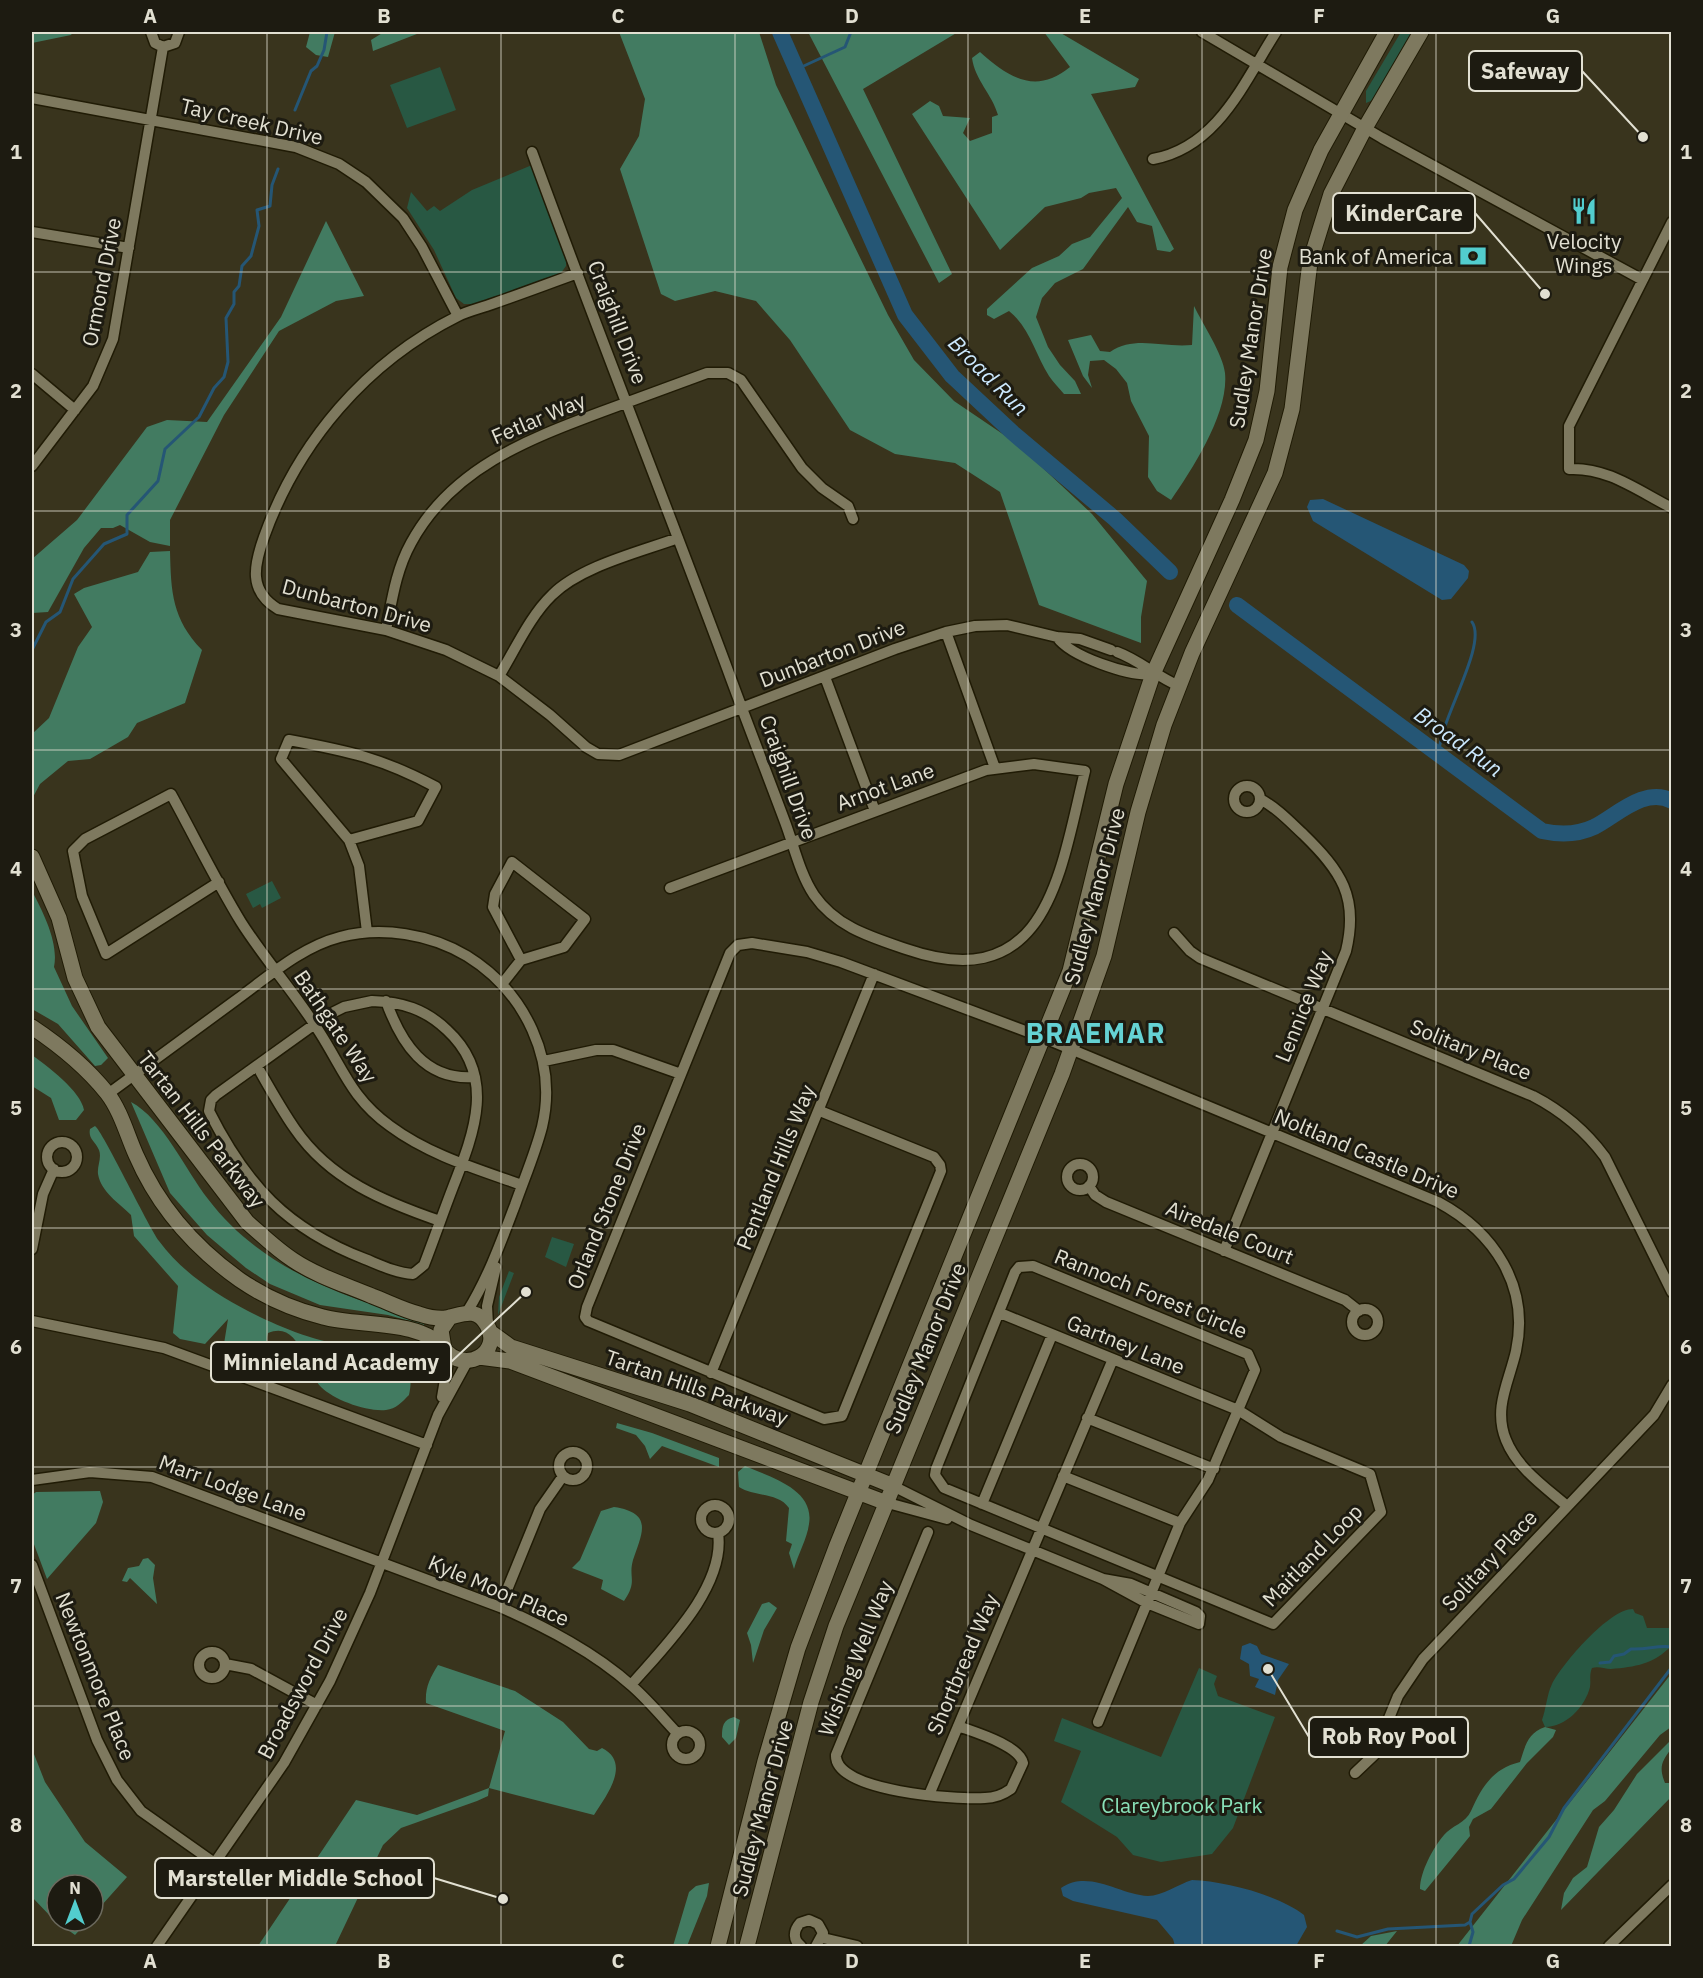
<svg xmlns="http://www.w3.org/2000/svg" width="1703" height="1978" font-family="'IBM Plex Sans',sans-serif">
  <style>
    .green { fill: #285843 }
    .forest { fill: #427b61 }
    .water { fill: #255675 }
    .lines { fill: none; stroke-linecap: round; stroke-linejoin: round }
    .stream { stroke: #255675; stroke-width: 3 }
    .river { stroke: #255675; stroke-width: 16 }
    .street-casing { stroke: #201b05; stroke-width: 13 }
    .secondary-casing { stroke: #201b05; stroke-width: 17 }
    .street { stroke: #7e795f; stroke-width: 10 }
    .secondary { stroke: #7e795f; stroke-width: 15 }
    .grid { fill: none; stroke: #e2e0d2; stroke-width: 1.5; stroke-opacity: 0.55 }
    .labels { text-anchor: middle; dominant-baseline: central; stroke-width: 6; stroke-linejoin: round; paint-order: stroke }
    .street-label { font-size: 21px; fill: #e2e0d2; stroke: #1d1b11 }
    .poi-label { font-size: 21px; fill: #e2e0d2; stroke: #1d1b11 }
    .park-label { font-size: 21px; fill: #8ae2b9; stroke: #1d1b11 }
    .water-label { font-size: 22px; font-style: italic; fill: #cce9fe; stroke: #1d1b11 }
    .district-label { font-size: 27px; font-weight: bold; letter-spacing: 1.5px; fill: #65d2d4; stroke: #1d1b11 }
    .leader { fill: none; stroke: #e2e0d2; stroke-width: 2 }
    .callout-dot { fill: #e2e0d2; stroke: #1d1b11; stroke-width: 2 }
    .callout { fill: #1d1b11; stroke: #e2e0d2; stroke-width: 2 }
    .callout-label { font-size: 22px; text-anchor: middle; font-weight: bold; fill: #e2e0d2 }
    .neatline { fill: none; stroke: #e2e0d2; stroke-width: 2 }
    .grid-label { font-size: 20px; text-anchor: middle; font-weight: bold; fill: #e2e0d2 }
  </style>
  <rect width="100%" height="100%" fill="#39341d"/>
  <path class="green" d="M1401,32h14l-42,68 -7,3v-12z
    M440,67l16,43 -49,18 -17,-43z
    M532,165l34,92v9l-5,7 -86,31h-11l-8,-6 -22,-48 -27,-42 4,-16 16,19 7,-5 6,5 32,-21z
    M272,881l9,17 -19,10 -2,-4 -7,4 -7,-14z
    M552,1237l22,7 -8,23 -21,-10z
    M509,1271l5,2 -16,42 1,-18z
    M1633,1609l2,4 8,3 4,12h24v18c-17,18 -36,21 -60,23 -7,0 -12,-3 -19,-1 -3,7 -1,12 -2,19 -5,20 -24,40 -45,40l-3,-7c4,-11 5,-26 10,-36 11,-21 57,-75 81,-75z
    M1199,1668l18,8 -3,8 4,12 57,21 -42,111 -21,26 -51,8 -28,-7 -16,-18 -56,-35 20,-51 -27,-10 8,-23 99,39z"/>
  <path class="forest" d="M32,32h41l-2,3 -39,8z
    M310,32h25l-7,25 -12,-2 -10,-8z
    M384,32h38l-49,19 -2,-11z
    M619,32h140l17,53 112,230 26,45 40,41 62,42 76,71 55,67 -6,36v26l-102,-38 -39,-113 -45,-29 -60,-9 -45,-24 -60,-90 -34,-39 -41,-10 -40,10 -14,-7 -41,-125 19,-33 6,-37z
    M808,32h150l-95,57 89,185 -13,9z
    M1044,32h15l80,47 -4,8 -44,7 83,155 -4,3 -13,-2 -5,-24 -15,-4 -9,-15 -45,62 -28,14 -13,15 -6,19 12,30 12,18 15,16 6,13h-17c-5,-6 -11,-12 -15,-18 -14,-22 -19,-48 -40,-65l-15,8 -7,-4v-6l45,-41 27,-12 13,-12 18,-7 32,-39 -6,-10 -27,5 -8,5 -36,9 -45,43 -88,-136 18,-13 9,5 4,10 27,2 -7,15 7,8 22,-8v-16l6,-2c-6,-21 -23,-35 -26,-57l8,-6c29,26 56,43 90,15z
    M326,221l38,75 -28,5 -57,30 -55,84 -54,105v26l-20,-4 -30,-17 -7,3h-12l-17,20 -36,64 -16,1v-54l45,-39 70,-93 20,-7 40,2 74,-105z
    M1194,306c8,17 29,48 31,67 4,40 -32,95 -54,127l-14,-9 -9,-14 1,-41 -18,-35 -4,-18 -11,-14 -12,-9 -14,1 -2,14 4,13 -9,-12 -15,-36 23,-5 9,16 10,1c25,-17 52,-4 82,-7z
    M170,551c1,41 2,68 32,99l-17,53 -48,20 -9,14 -38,22 -22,2 -28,23 -8,15v-65l17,-16 29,-71 14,-20 -18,-33 10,-6 54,-16 12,-20z
    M32,891c11,21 27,52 22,76l18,39 36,52 -7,7 -6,1 -37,-42 -26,-15z
    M32,1055c15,11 49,36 52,55l-8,10h-17l-8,-22 -19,-12z
    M131,1102c32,17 55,69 77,97 53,70 136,99 217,121l-1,5 -36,-10 -68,-10 -50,-21 -24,-16 -39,-33 -37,-42z
    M95,1126c7,4 52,98 64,115 23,31 55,52 89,70 29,15 71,33 103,34 16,1 36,-4 49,7 12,10 12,30 9,43 -7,7 -13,14 -23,15 -19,2 -52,-10 -65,-23 -15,-16 -21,-68 -53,-54 -6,20 14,28 19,44l-64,-27 5,-31 -23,25 -25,-5 -7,-6 5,-47 -44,-50 -3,-21c-12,-12 -30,-23 -33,-41 -1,-8 4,-16 1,-24 -4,-9 -11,-11 -9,-21z
    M617,1423l35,10 67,25v9l-57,-21 -12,13 -5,-13 -9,-11 -20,-7z
    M745,1466c25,11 70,23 64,58 -2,15 -11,30 -15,45l-5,-16 3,-9 -6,-3 3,-33c-11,-16 -35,-11 -50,-21l-1,-15z
    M100,1491l3,11 -7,21 -49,56 -15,-40v-44l4,-3z
    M614,1507c40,6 28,26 19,53 -5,18 5,21 -9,41l-23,-12 2,-9 -31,-12 8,-8 21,-49z
    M148,1558l7,7 -2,13 4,26 -27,-26 -3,4 -5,-1 6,-13 11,-2 4,-7z
    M769,1602l8,6 -13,22 -11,33 -2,-18 -4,-12 15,-29z
    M438,1665l77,26 48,31 26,27 8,2 5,-3c30,15 4,48 -8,67l-105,-27 -1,8 -11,5 -76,27 -18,17 -48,101h-77l98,-146 61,15 72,-27 16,-57 -79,-28c-1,-16 4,-25 12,-38z
    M1671,1674v53l-11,8 -55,66 -12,9 -71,110 -11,26h-54z
    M734,1717l6,3 -4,18 -7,7 -7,-8c0,-11 1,-17 12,-20z
    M1545,1727l11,3 -3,7 -26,26 -36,46 -18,10 -4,8 1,9 -45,55 -5,-2c0,-17 13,-41 24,-54 7,-9 22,-12 27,-24 11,-24 21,-42 49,-49 5,-15 7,-29 25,-35z
    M1671,1740v9c-10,13 -12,19 -6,34h6v14l-110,113 3,-17 9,-15 14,-11 12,-40 15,-17 23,-36z
    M32,1749l13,33 40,60 42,35 -34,38v-30h-36v36h31l-13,14 -22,-16 -21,-22z
    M709,1883l-2,13 -20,50h-14l16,-54 7,-6z
    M1397,1931l-12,15h-25l11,-10z"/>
  <path class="water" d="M1323,499l141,66 5,6 -1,7 -17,21 -9,1 -129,-79 -6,-14 3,-7z
    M1250,1643l7,3 4,8 28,10 -11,16 -3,15 -20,-8 4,-8 -9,-3 -1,-12 -9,-5 2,-13z
    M1192,1880c32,1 87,15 112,35l3,12 -11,19h-121l-2,-7 -16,-19 -84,-19 -10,-5 -2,-8c28,-19 59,7 87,8 14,0 31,-12 44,-16z"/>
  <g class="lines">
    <path class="stream" d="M795,70l50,-23 6,-15
      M295,110l16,-39 6,-5 7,-16 3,-18
      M32,650l14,-28 14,-10 13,-33 31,-35 23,-10v-19l31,-34 7,-32 34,-32 15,-29 10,-11 4,-15 -2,-44 8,-14v-12l5,-6 3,-20 9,-10 8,-30 -2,-16 13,-4 2,-21 6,-16
      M1439,753c0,-32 49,-108 33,-131
      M1600,1663l10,-1 4,-6 10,-2 7,-5c16,1 26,-4 41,-2
      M1337,1931l20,6 31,-8 77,-4 5,-3
      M1469,1946l4,-14 -3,-10 2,-8 31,-29 11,-6 35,-42 15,-29 108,-141"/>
    <path class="river" d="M780,32l125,283 47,61 61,57 102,86 55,53
      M1237,605l305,226c18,4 35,4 52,-4 22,-11 51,-41 78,-26"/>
    <defs>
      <path id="street" d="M151,32l4,11 8,4 12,-4 4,-11
        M1202,32l180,106 259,141
        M32,98l264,49 43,17 27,18 37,36 19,29 36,69
        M532,152c63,173 131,344 195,516 19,52 39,103 58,154 9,24 15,52 29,73 22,32 57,42 92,54 142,49 154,-77 179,-178l-51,-7 -48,6 -316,118
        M1153,159c65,-12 91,-77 123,-127
        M1672,222l-103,204v43c39,-2 69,22 103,39
        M32,232l97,16
        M578,273c-28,10 -57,21 -86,31 -11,4 -24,7 -34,12 -92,46 -160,126 -194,221 -10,28 -16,54 14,72l108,21 60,20 53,26 51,39 36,32 12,7 21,1 276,-106 51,-17 29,-6 32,-1 50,12 23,2 31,11
        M32,374l43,36
        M32,466l61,-80 20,-47 50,-292
        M386,630c6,-30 10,-60 25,-87 40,-74 115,-103 190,-131 35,-13 71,-26 106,-39h21l13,7 61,88 20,20 26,18 5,13
        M946,632l49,136
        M1057,637c13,19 72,40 96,37
        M1117,652c22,8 39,24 62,34
        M499,676c16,-26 31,-60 53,-81 29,-29 88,-43 126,-57
        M825,677l50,134
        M1234 799a13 13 0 1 1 26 0a13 13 0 1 1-26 0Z
        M349,840l-68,-81 8,-19c59,11 93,18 147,47l-18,34 -69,19 10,26 8,66
        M219,882l-113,72 -24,-58 -9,-45 12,-12 86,-45c23,42 45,87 70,128 24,38 55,72 79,111 23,36 32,66 70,93 39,29 87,43 132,59
        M1174,933l16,18 10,7 333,138c29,15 52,34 72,61l67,135
        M502,984l19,-24 43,-13 21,-28 -73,-57 -17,32 -2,13 28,53
        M372,1001c30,1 53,8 75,29 50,46 27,103 6,157 -10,26 -19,52 -29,78l-11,9c-17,-1 -33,-9 -48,-15 -78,-30 -119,-74 -156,-148l2,-11 5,-5 110,-79 18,-9z
        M386,1001c15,42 39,80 89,76
        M544,1061l52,-11h17l68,24
        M257,1066c12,21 24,43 38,63 35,51 90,73 145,92
        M108,1094c42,-31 85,-62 128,-94 32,-23 65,-53 104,-63 42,-11 90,-3 127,19 58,36 91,104 75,171 -7,27 -18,52 -27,78 -14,37 -27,73 -48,107
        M820,1111l114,46 6,8 1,6 -99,245 -18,3 -236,-98 -3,-4 2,-10 143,-354 8,-8 14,-2 55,9 34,10 203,76 394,164c56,30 92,84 78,149 -7,31 -23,57 -10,89 11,28 39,47 61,66
        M47 1157a15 15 0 1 1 30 0a15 15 0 1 1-30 0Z
        M1067 1177a13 13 0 1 1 26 0a13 13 0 1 1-26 0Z
        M1089,1186l6,9 11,7 239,98 14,11
        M32,1249l11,-55 11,-25
        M1224,1251l122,-300c13,-54 -5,-80 -43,-117 -14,-13 -26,-26 -43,-35
        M1352 1322a13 13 0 1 1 26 0a13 13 0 1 1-26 0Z
        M1000,1313l238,97 17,-40 -7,-16 -215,-88 -14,1 -4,5 -79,197 -1,6 9,13 329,136 108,-112 -11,-38 -89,-37 -43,-27 -30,70 -28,43 -82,199
        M32,1321l132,27 263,97
        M488,1325l-1,-19 9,-39
        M711,1373l163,-399
        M442,1397l7,-41
        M1087,1418l127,51
        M559 1466a14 14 0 1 1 28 0a14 14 0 1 1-28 0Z
        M1063,1476l117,47
        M32,1480l58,-8 62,5 348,130c47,21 94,45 132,79 16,14 30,31 45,47
        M891,1485l80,40 132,54 44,24 52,21 1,-8 -4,-4 -65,-28 -28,-5
        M884,1502l63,17
        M982,1504l70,-169
        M701 1519a14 14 0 1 1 28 0a14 14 0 1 1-28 0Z
        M928,1532l-92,223c-2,37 122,45 149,43 10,0 19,-4 26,-9l12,-26c-4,-18 -49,-31 -65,-37
        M32,1565l65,175 20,40 24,31 75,53
        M500,1607l40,-98 23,-33
        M199 1665a13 13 0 1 1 26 0a13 13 0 1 1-26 0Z
        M225,1664l26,5 66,36
        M631,1685c33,-38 95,-98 87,-152
        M672 1745a14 14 0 1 1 28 0a14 14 0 1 1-28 0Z
        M1355,1773l19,-18 24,-59 25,-37 231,-244 18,-30
        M929,1795l184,-436
        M823,1938l34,8
        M157,1946l127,-183 46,-82 40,-88 68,-178 29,-53
        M801,1946c-8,-6 -8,-15 -1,-23l9,-3 9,4 5,9 -7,13
        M1609,1946l63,-61"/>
      <path id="secondary" d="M32,857l27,61 16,60 23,49 149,195c15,13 29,27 46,38 24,16 53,25 79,36 16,6 31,14 47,18 9,3 18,5 27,4 16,-3 30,-12 41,7 16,27 -22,50 -43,24l-3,-19 9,-13
        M32,1027c27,18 55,41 75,66 14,18 20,42 29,62 22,51 59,93 104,125 25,17 55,30 83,37 36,10 98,2 121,32
        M489,1331l22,16 179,57 201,81
        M479,1357l31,4 374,141
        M718,1946l47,-185 33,-113 39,-103 233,-574 46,-187 37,-110 79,-174 24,-60 11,-49 13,-124 15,-57 26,-60 66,-118
        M747,1946l64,-244 25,-76 226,-552 42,-118 34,-144 26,-87 28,-72 83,-180 17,-64 18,-147 21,-68 34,-66 56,-96"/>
    </defs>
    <use href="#street" class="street-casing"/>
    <use href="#secondary" class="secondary-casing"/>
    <use href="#street" class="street"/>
    <use href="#secondary" class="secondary"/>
  </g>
  <path class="grid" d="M267,32v1914M501,32v1914M735,32v1914M968,32v1914M1202,32v1914M1436,32v1914M32,272h1640M32,511h1640M32,750h1640M32,989h1640M32,1228h1640M32,1467h1640M32,1706h1640"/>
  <defs>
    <symbol id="restaurant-bare" viewBox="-9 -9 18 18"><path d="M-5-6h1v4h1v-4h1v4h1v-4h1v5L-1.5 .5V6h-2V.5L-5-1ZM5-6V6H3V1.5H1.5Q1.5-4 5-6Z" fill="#52cdce" stroke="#1d1b11" stroke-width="2.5" paint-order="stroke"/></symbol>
    <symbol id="bank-bare" viewBox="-9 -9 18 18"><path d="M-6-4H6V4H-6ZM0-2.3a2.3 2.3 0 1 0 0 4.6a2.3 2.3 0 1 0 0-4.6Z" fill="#52cdce" stroke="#1d1b11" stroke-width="2.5" paint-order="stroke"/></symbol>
  </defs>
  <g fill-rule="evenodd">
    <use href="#restaurant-bare" x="1565" y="192" width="38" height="38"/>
    <use href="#bank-bare" x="1454" y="237" width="38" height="38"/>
  </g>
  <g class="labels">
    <g class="street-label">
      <text transform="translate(252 121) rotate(13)">Tay Creek Drive</text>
      <text transform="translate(101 282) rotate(-79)">Ormond Drive</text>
      <text transform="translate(618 322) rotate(69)">Craighill Drive</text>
      <text transform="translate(1250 338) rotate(-81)">Sudley Manor Drive</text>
      <text transform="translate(538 418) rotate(-23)">Fetlar Way</text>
      <text transform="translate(357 605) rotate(15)">Dunbarton Drive</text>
      <text transform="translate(832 653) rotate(-21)">Dunbarton Drive</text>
      <text transform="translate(789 777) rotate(70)">Craighill Drive</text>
      <text transform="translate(885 786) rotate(-20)">Arnot Lane</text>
      <text transform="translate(1094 896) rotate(-75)">Sudley Manor Drive</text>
      <text transform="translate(1303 1006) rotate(-68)">Lennice Way</text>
      <text transform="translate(336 1026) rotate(56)">Bathgate Way</text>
      <text transform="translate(1471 1049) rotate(22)">Solitary Place</text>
      <text transform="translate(202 1129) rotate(52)">Tartan Hills Parkway</text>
      <text transform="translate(1367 1153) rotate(23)">Noltland Castle Drive</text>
      <text transform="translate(775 1167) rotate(-68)">Pentland Hills Way</text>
      <text transform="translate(606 1206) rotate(-68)">Orland Stone Drive</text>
      <text transform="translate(1230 1232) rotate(22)">Airedale Court</text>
      <text transform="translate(1151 1293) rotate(22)">Rannoch Forest Circle</text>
      <text transform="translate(1126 1344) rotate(22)">Gartney Lane</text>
      <text transform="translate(925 1348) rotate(-68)">Sudley Manor Drive</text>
      <text transform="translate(697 1387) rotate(19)">Tartan Hills Parkway</text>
      <text transform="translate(233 1487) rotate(20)">Marr Lodge Lane</text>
      <text transform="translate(1312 1555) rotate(-46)">Maitland Loop</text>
      <text transform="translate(1489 1560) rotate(-47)">Solitary Place</text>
      <text transform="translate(499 1590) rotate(23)">Kyle Moor Place</text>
      <text transform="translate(855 1658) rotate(-68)">Wishing Well Way</text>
      <text transform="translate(962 1664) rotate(-67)">Shortbread Way</text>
      <text transform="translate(96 1676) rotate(68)">Newtonmore Place</text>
      <text transform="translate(302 1683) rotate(-62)">Broadsword Drive</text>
      <text transform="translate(762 1808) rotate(-75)">Sudley Manor Drive</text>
    </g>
    <g class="poi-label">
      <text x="1584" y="241">Velocity<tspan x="1584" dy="24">Wings</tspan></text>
      <text x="1453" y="256" text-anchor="end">Bank of America</text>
    </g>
    <g class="park-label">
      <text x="1182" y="1805">Clareybrook Park</text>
    </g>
    <g class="water-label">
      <text transform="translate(989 375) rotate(45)">Broad Run</text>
      <text transform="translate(1459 741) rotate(36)">Broad Run</text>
    </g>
    <g class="district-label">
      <text x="1096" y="1032">BRAEMAR</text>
    </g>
  </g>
  <path class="leader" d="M1643 137L1582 71M1545 294L1475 213M526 1292L451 1362M1268 1669L1309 1737M503 1899L434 1878"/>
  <g class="callout-dot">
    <circle cx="1643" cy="137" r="6"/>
    <circle cx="1545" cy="294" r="6"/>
    <circle cx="526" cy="1292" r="6"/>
    <circle cx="1268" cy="1669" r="6"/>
    <circle cx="503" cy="1899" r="6"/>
  </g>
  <g class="callout">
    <rect x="1469" y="51" width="113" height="40" rx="6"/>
    <rect x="1333" y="193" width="142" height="40" rx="6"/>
    <rect x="211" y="1342" width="240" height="40" rx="6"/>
    <rect x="1309" y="1717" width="159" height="40" rx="6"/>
    <rect x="155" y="1858" width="279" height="40" rx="6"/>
  </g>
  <g class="callout-label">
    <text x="1525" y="79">Safeway</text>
    <text x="1404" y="221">KinderCare</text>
    <text x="331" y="1370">Minnieland Academy</text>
    <text x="1389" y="1744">Rob Roy Pool</text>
    <text x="295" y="1886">Marsteller Middle School</text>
  </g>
  <rect width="1703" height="1978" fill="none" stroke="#1d1b11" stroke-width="66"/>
  <g transform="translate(75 1903)"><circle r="28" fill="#1d1b11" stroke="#6c6a5e" stroke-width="1.5"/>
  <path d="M0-4.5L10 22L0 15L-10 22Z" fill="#52cdce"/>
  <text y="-9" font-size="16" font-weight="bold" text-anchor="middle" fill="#e2e0d2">N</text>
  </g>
  <rect x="33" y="33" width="1637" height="1912" class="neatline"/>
  <g class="grid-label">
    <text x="150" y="23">A</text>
    <text x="384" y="23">B</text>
    <text x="618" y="23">C</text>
    <text x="852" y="23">D</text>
    <text x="1085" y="23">E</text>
    <text x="1319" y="23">F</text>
    <text x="1553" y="23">G</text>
    <text x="16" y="159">1</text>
    <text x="1686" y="159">1</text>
    <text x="16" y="398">2</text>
    <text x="1686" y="398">2</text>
    <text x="16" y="637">3</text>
    <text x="1686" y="637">3</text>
    <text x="16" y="876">4</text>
    <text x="1686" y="876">4</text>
    <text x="16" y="1115">5</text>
    <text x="1686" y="1115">5</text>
    <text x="16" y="1354">6</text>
    <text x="1686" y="1354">6</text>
    <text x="16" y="1593">7</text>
    <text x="1686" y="1593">7</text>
    <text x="16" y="1832">8</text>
    <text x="1686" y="1832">8</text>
    <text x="150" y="1968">A</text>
    <text x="384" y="1968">B</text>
    <text x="618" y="1968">C</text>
    <text x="852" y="1968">D</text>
    <text x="1085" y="1968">E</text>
    <text x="1319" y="1968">F</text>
    <text x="1553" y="1968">G</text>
  </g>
</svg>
